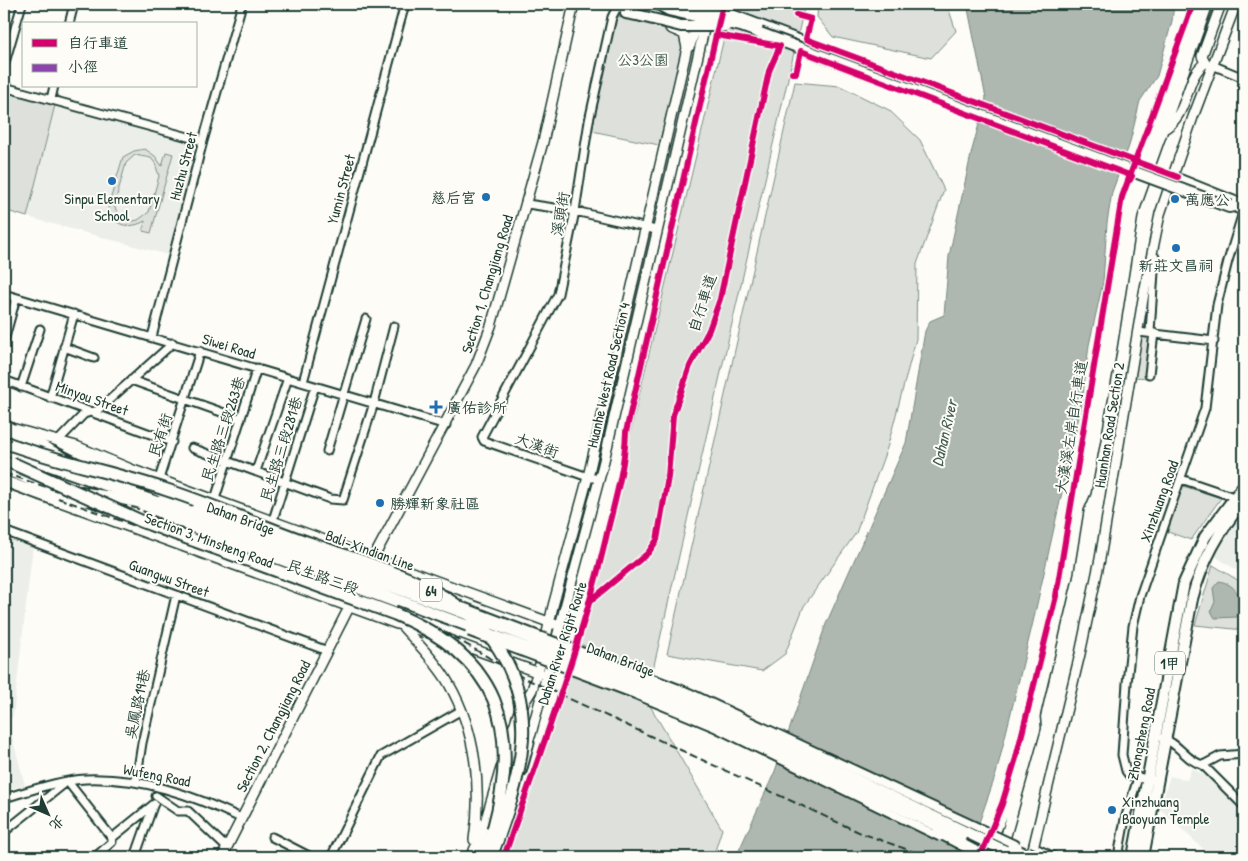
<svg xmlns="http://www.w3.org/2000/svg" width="1248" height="861" font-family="'Patrick Hand','LXGW WenKai TC',sans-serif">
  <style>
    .built { fill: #eceee9 }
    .green { fill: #dde0db; stroke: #7e8e88; fill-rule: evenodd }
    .water { fill: #aeb8b1; stroke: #75877f }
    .pier { fill: #fdfcf7 }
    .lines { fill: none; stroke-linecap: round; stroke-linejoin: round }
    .minor-casing { stroke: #1f3d34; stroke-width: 11 }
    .tertiary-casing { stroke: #1f3d34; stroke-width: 12 }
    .secondary-casing { stroke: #1f3d34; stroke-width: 14 }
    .primary-casing { stroke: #1f3d34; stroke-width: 14 }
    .trunk-casing { stroke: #1f3d34; stroke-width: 15 }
    .minor { stroke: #fdfcf7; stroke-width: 7 }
    .tertiary { stroke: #fdfcf7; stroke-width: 9 }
    .secondary { stroke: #fdfcf7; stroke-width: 10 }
    .primary { stroke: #fdfcf7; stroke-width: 10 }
    .trunk { stroke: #fdfcf7; stroke-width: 11 }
    .rail { stroke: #1f3d34; stroke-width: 2; stroke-dasharray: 8 4; stroke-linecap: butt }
    .minor-bridge-casing { stroke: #1f3d34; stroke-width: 11; stroke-linecap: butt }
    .secondary-bridge-casing { stroke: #1f3d34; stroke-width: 14; stroke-linecap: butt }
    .trunk-bridge-casing { stroke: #1f3d34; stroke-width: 15; stroke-linecap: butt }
    .minor-bridge { stroke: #fdfcf7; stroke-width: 7 }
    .secondary-bridge { stroke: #fdfcf7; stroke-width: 10 }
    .trunk-bridge { stroke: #fdfcf7; stroke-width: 11 }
    .quiet { stroke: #8e44ad; stroke-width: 5; stroke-dasharray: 10 5; stroke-linecap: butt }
    .cycleway-casing { stroke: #fdfcf7; stroke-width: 9 }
    .cycleway { stroke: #d6006c; stroke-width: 6 }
    .poi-dot { fill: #1f6fb2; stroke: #fdfcf7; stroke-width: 2 }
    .labels { text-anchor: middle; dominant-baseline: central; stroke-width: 4; stroke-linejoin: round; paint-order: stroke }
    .shield { fill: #fdfcf7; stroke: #62766e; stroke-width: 1 }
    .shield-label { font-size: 14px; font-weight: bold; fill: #1f3d34 }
    .park-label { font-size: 15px; fill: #455e55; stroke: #fdfcf7 }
    .street-label { font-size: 15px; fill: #1f3d34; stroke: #fdfcf7 }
    .poi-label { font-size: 15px; fill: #1f3d34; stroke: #fdfcf7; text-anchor: start }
    .water-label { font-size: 16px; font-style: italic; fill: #435c53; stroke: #fdfcf7 }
  </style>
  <rect width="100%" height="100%" fill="#fdfcf7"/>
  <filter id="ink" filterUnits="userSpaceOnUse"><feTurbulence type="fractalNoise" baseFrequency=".02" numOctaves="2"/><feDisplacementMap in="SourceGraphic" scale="10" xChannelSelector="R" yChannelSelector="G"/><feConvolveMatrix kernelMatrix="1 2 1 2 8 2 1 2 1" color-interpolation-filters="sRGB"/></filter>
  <g filter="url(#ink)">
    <path class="built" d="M55,105l142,40 -29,110 -141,-38z
      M1244,506v69l-32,-21z
      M4,535l29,11 -20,170 -5,6 17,63 -21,5z
      M1192,768l22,13 30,30v46h-32l-52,-48 10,-33 17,4z"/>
    <path class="green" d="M732,4h73l-153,670 -72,-30z
      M818,4h129l9,27 -25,27 -98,-21 -16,-20z
      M615,16l59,14 5,3 4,11 -24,101 -67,-14z
      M795,82l45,4 49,24 31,30 24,50 -27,74 -1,75 -28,106 -32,88 -52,73 -19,48 -23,17 -95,-17z
      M4,92l51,13 -28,112 -23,-7z
      M145,149l10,7 7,10 4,-14 7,2 -22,79 -8,-2 2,-10c-16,9 -33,5 -37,-14l15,-50 11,-6zM135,155l16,3 4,5 4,13 -10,36 -11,8 -9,2 -8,-4 -7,-12 12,-43z
      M1140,333l13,2 -2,43 -18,-1z
      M1180,485l41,13 -30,42 -26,-9z
      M1213,565l31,19v46l-49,-5z
      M571,675l78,29 73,125 -9,28h-209z"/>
    <path class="water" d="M967,4h207l-2,17 -15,55 -17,25 -11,45 -17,46 -5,31 -4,59 -14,63 -7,58 -49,219 -37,152 -29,83h-231l39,-86 51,-147 80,-181 19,-112 5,-10 14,-6 5,-59 23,-106 14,-52z
      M1219,581c11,2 16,8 22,16l-4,20 -22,1 -4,-7 4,-9 -2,-14z"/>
    <path class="pier" d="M982,103l146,54 -6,16 -144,-54z"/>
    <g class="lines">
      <defs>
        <path id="minor" d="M69,24l5,-20
          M1212,65l32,13
          M4,66l18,-62
          M4,87l199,54
          M51,99l3,-13
          M1179,178l60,24 5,8
          M527,204l48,7 81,19
          M4,294l442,131
          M1138,332l76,9
          M1150,332l5,-75h-4
          M152,337l51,-196 39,-137
          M4,341l12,-43
          M64,347l30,11
          M1149,374l5,-41
          M4,380l168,62
          M131,380l110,39
          M303,382l102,-378
          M21,387l19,-58
          M50,398l24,-84
          M192,448l138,51 13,1 31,-97 20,-77
          M327,451l39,-132
          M112,470l-55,-28 27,-28 14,-4 75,-67
          M256,471l32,-93
          M159,479l41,-128
          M599,479l-11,-2 -104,-36 -2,-4 76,-143 17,-83 14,-90 23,-104 4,-8 10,-4
          M1181,479l53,18
          M151,489l44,19
          M215,499l42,-131
          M66,501l31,2
          M113,504l75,23
          M273,520l42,-134
          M4,531l321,119
          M1162,738c17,5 24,23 41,27l17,-9 24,-2
          M1203,765l41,41
          M522,772l8,-29
          M1151,780l-22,-5 -3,-4 -4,-16 5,-72 6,-57 7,-30 65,-188 12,-103 11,-44 16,-52
          M68,782l44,56
          M136,782l6,-39 34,-148
          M156,796l22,15h10l39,37
          M4,798c26,-7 55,-18 82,-19 56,-2 106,16 155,39
          M4,832l60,-48
          M272,837l39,20
          M1033,847l21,10
          M95,857l17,-15v-4l42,-34
          M135,857l18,-51
          M331,857l50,-101 79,-45
          M1118,857l7,-38 13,-41"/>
        <path id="tertiary" d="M621,4l70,15
          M670,28l14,6 3,14
          M1205,63l-3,-7 19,-52
          M1162,130c29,-15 21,-51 43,-67
          M15,429l61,17 57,24 421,154
          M58,501l339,123 32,9
          M1079,505l-1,-14 24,-132 23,-147 75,-208
          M120,523h14l8,3
          M368,568l108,-203 15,-39 52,-184 31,-138
          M403,627c16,18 34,36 46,57 27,47 33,104 25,156
          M446,639l96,35
          M524,750l7,-16 72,-269 107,-461
          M505,753l14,-42 13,-21 8,-26 13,-58 35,-129 99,-429 3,-2 8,-25
          M505,788l13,-47
          M472,855l11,-26 18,-61
          M222,857l140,-275
          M985,857l22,-53 22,-78 6,-10
          M1000,857l36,-129 -1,-12 33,-140 11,-68 7,-16 24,-132 23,-146 75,-210
          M1031,857l49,-203 20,-95 44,-266 16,-79 33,-97 43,-113"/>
        <path id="secondary" d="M627,4l-1,9 11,2
          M758,25l329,124
          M1234,206l10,4
          M4,425l60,33
          M4,467l18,5
          M14,473l39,17 27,8
          M97,474l35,15
          M4,481l54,20
          M81,492l52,9 57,21
          M161,501l32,13
          M471,857l1,-2"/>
        <path id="primary" d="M1133,857l51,-274 21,-46 39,-52
          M1143,857l49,-258c10,-38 27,-68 52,-99"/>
        <path id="trunk" d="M4,434l10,4
          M4,449l154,54 9,1
          M481,857l12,-27
          M491,857l9,-24"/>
      </defs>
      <use href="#minor" class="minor-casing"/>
      <use href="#tertiary" class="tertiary-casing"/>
      <use href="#secondary" class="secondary-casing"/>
      <use href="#primary" class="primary-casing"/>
      <use href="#trunk" class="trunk-casing"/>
      <use href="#minor" class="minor"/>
      <use href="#tertiary" class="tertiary"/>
      <use href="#secondary" class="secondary"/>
      <use href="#primary" class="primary"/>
      <use href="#trunk" class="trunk"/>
      <path class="rail" d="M4,473l66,22 66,13 46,21 222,83 46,23 72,42 339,156 67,24
        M58,498l351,127 58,27"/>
      <defs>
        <path id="minor-bridge" d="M195,508l233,86
          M188,527l206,76
          M464,607l224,85 330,154
          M469,632l165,62 82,34 224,109
          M1028,851l13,6"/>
        <path id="secondary-bridge" d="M658,4l11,6 72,16 488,181 5,-1
          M682,4l47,10 29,11
          M637,15l44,11h45
          M193,514l263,96 228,87 334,160
          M190,522l487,182 284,133
          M938,832l48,25
          M1012,848l20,9"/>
        <path id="trunk-bridge" d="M4,442c53,20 109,30 163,48 49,16 96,37 145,54 65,24 148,42 187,105 39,61 23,121 1,184
          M12,463l129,58 254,93c103,43 127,112 98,216"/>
      </defs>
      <use href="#minor-bridge" class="minor-bridge-casing"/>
      <use href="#secondary-bridge" class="secondary-bridge-casing"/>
      <use href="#trunk-bridge" class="trunk-bridge-casing"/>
      <use href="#minor-bridge" class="minor-bridge"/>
      <use href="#secondary-bridge" class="secondary-bridge"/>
      <use href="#trunk-bridge" class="trunk-bridge"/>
      <path class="quiet" d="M1244,210v-1"/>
      <defs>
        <path id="cycleway" d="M796,15l15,4 -5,20 372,138
          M792,73h4l5,-22 331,125 -2,4
          M589,602l59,-49 9,-13 11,-63 5,-62 17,-49 19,-36 11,-31 49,-228 11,-25 -64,-11
          M504,857c37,-108 79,-216 104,-328 8,-32 17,-64 18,-97l97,-428
          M980,857l22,-53 14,-46 40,-162 66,-399 71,-193"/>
      </defs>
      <use href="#cycleway" class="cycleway-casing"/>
      <use href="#cycleway" class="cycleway"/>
    </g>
  </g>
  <g class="poi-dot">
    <circle cx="112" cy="181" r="5"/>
    <circle cx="486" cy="197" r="5"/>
    <circle cx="1175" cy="199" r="5"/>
    <circle cx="1176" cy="248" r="5"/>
    <path d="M433.5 399.5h5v5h5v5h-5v5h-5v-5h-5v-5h5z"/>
    <circle cx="380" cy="503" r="5"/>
    <circle cx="1112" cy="810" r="5"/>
  </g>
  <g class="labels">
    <g class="shield">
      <rect x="420" y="578.5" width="22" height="23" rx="4"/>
      <rect x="1155" y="651.5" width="30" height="23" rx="4"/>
    </g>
    <g class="shield-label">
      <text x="431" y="590">64</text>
      <text x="1170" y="663">1甲</text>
    </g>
    <g class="park-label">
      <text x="643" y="59">公3公園</text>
    </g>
    <g class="street-label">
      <text transform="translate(183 166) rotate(-75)">Huzhu Street</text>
      <text transform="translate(341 189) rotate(-75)">Yumin Street</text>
      <text transform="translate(560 214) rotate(-80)">溪頭街</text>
      <text transform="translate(487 284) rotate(-73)">Section 1, Changjiang Road</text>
      <text transform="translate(702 303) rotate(-72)">自行車道</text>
      <text transform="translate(229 346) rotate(17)">Siwei Road</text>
      <text transform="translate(608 375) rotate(-77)">Huanhe West Road Section 4</text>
      <text transform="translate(92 398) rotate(20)">Minyou Street</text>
      <text transform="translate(1109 425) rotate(-81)">Huanhan Road Section 2</text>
      <text transform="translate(1071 427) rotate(-81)">大漢溪左岸自行車道</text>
      <text transform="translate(223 429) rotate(-72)">民生路三段263巷</text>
      <text transform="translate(160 435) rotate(-72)">民有街</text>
      <text transform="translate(537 445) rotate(20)">大漢街</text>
      <text transform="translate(281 449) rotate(-73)">民生路三段281巷</text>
      <text transform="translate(1159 501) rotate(-70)">Xinzhuang Road</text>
      <text transform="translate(241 518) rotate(20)">Dahan Bridge</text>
      <text transform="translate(209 540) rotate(20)">Section 3, Minsheng Road</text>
      <text transform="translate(370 550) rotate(20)">Bali-Xindian Line</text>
      <text transform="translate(323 577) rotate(20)">民生路三段</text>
      <text transform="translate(169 578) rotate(20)">Guangwu Street</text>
      <text transform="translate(562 643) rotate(-72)">Dahan River Right Route</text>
      <text transform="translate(621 659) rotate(21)">Dahan Bridge</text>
      <text transform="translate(137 704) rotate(-78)">吳鳳路19巷</text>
      <text transform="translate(273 726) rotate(-63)">Section 2, Changjiang Road</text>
      <text transform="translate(1141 734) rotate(-79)">Zhongzheng Road</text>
      <text transform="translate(157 775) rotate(11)">Wufeng Road</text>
    </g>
    <g class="poi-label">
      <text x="476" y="197" text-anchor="end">慈后宮</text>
      <text x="112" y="198" text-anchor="middle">Sinpu Elementary<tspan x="112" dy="17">School</tspan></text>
      <text x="1185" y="199">萬應公</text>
      <text x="1176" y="265" text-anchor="middle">新莊文昌祠</text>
      <text x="447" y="407">廣佑診所</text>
      <text x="390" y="503">勝輝新象社區</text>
      <text x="1122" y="801">Xinzhuang<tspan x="1122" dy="17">Baoyuan Temple</tspan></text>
    </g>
    <g class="water-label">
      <text transform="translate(944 433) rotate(-77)">Dahan River</text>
    </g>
  </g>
  <rect width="1248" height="861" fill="none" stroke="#fdfcf7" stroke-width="20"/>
  <rect x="10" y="10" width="1228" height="841" fill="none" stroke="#1f3d34" stroke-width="2" filter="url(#ink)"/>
  <rect x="22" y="22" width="175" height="65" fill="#fdfcf7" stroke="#a4b0a9"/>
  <rect x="32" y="39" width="25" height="8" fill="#d6006c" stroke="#a4b0a9"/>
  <text x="68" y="48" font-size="15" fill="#1f3d34">自行車道</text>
  <rect x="32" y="64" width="25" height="8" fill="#8e44ad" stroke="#a4b0a9"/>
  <text x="68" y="72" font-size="15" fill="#1f3d34">小徑</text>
  <g transform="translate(48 814) rotate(135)" stroke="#fdfcf7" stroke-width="4" paint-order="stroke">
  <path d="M0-4L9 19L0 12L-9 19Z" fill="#1f3d34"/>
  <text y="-8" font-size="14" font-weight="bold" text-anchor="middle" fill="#1f3d34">北</text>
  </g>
</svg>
